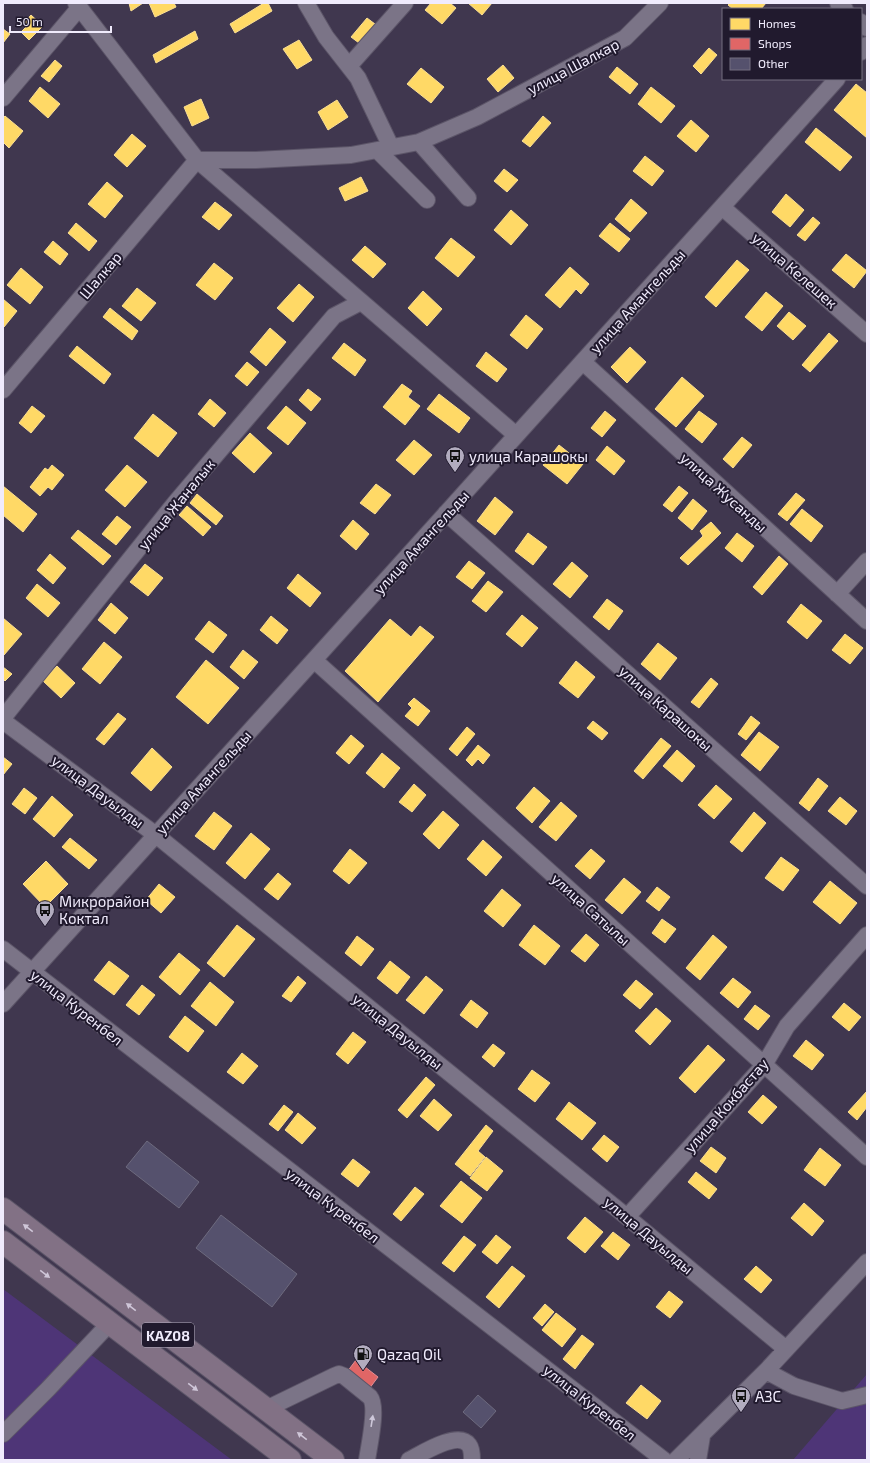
<svg xmlns="http://www.w3.org/2000/svg" width="870" height="1463" font-family="'Exo 2',sans-serif">
  <style>
    .green { fill: #4e3577 }
    .homes { fill: #ffd966; stroke: #fade93 }
    .shops { fill: #e06666; stroke: #e58e93 }
    .building { fill: #55516d; stroke: #6d6a7e }
    .lines { fill: none; stroke-linecap: round; stroke-linejoin: round }
    .minor-casing { stroke: #5c5568; stroke-width: 18 }
    .highway-casing { stroke: #5c5568; stroke-width: 24 }
    .minor { stroke: #7b7487; stroke-width: 16 }
    .highway { stroke: #827185; stroke-width: 22 }
    .oneway { fill: #cfc6d8 }
    .oneway2 { fill: #cdc7d9 }
    .labels { text-anchor: middle; dominant-baseline: central; stroke-width: 4; stroke-linejoin: round; paint-order: stroke }
    .shield { fill: #211a2e; stroke: #b2acbe; stroke-width: 1 }
    .shield-label { font-size: 14px; font-weight: bold; fill: #f0ebfc }
    .street-label { font-size: 15px; fill: #f0ebfc; stroke: #211a2e }
    .poi-label { font-size: 15px; fill: #f0ebfc; stroke: #211a2e; text-anchor: start }
  </style>
  <rect width="100%" height="100%" fill="#40374f"/>
  <path class="green" d="M3,1289l229,171h-229z
    M867,1374v86h-74z"/>
  <path class="homes" d="M129,3h14l-12,8z
    M149,3h25l2,4 -21,10z
    M264,3h4l4,8 -37,22 -5,-9z
    M431,3h19l6,5 -14,16 -17,-14z
    M468,3h24l-10,12z
    M730,3h36l-5,6h-28l-5,-4z
    M31,15l12,11 -14,14 -8,-8 6,-6 -3,-3z
    M367,18l8,6 -16,19 -8,-6z
    M3,29l7,5 -7,9z
    M195,31l3,8 -42,24 -3,-8z
    M299,40l13,20 -15,9 -14,-20z
    M709,48l8,7 -16,19 -8,-8z
    M55,60l7,6 -13,16 -8,-6z
    M503,65l11,13 -16,14 -11,-13z
    M617,67l21,17 -8,10 -21,-17z
    M421,68l23,19 -13,16 -24,-19z
    M856,84l11,9v45l-33,-28z
    M40,87l20,17 -12,14 -19,-17z
    M651,87l24,19 -14,17 -23,-19z
    M201,99l8,19 -17,8 -8,-19z
    M337,100l11,17 -20,13 -10,-18z
    M5,116l18,15 -14,17 -6,-6v-24z
    M543,116l8,7 -21,24 -8,-6z
    M691,120l18,16 -13,16 -19,-16z
    M816,128l36,29 -12,14 -35,-29z
    M132,134l14,12 -19,21 -13,-12z
    M645,156l19,15 -12,15 -19,-15z
    M504,169l14,11 -11,12 -13,-11z
    M361,177l7,14 -23,10 -6,-13z
    M107,182l16,14 -18,22 -17,-14z
    M786,194l18,16 -14,17 -18,-15z
    M631,199l16,14 -17,19 -15,-13z
    M215,202l17,13 -13,15 -17,-13z
    M511,210l17,15 -17,20 -17,-15z
    M813,217l7,6 -15,18 -8,-6z
    M76,223l21,18 -8,10 -21,-18z
    M610,223l20,16 -11,13 -20,-16z
    M451,238l24,19 -17,20 -23,-19z
    M53,241l15,13 -8,11 -16,-13z
    M365,246l21,18 -13,14 -21,-18z
    M846,254l21,17 -13,17 -22,-18z
    M737,260l12,10 -33,37 -11,-10z
    M214,263l19,15 -18,22 -19,-15z
    M570,267l19,17 -8,10 -5,-5 -16,19 -15,-13z
    M21,268l22,19 -13,17 -23,-19z
    M299,284l15,13 -21,25 -16,-14z
    M137,288l19,15 -15,18 -19,-15z
    M423,291l19,18 -15,17 -19,-18z
    M766,292l17,14 -21,25 -17,-14z
    M3,299l14,12 -13,16 -1,-1z
    M110,308l28,23 -6,9 -29,-23z
    M789,312l17,14 -13,14 -16,-14z
    M526,315l17,14 -16,20 -17,-14z
    M270,328l16,14 -20,24 -16,-14z
    M829,333l9,8 -28,31 -8,-7z
    M344,343l22,17 -11,16 -23,-18z
    M77,346l34,28 -7,10 -35,-28z
    M630,347l16,15 -19,21 -16,-16z
    M486,352l21,17 -10,13 -21,-16z
    M247,362l12,10 -12,14 -12,-10z
    M682,377l22,19 -28,31 -21,-18z
    M402,384l10,7 -4,6 12,9 -15,19 -22,-18z
    M308,389l13,10 -10,12 -12,-11z
    M439,394l31,24 -11,15 -32,-24z
    M210,399l16,14 -12,14 -16,-13z
    M32,406l13,10 -14,17 -12,-10z
    M286,406l20,17 -18,22 -21,-17z
    M605,411l11,9 -14,17 -11,-9z
    M699,411l18,13 -15,19 -17,-14z
    M153,414l24,19 -19,24 -24,-19z
    M250,433l22,20 -18,20 -22,-20z
    M742,437l10,8 -19,23 -10,-9z
    M414,440l18,15 -18,20 -18,-15z
    M559,445l24,19 -16,20 -24,-19z
    M607,446l18,15 -11,14 -18,-15z
    M52,465l12,10 -12,15 -4,-3 -8,9 -10,-9 15,-19 3,2z
    M127,465l20,17 -22,25 -20,-17z
    M376,484l15,11 -16,19 -15,-11z
    M3,486l34,28 -14,18 -20,-17z
    M679,486l9,7 -16,19 -9,-7z
    M796,493l9,7 -18,21 -9,-7z
    M197,494l26,22 -7,9 -26,-22z
    M495,497l18,15 -18,23 -18,-14z
    M693,499l14,12 -15,19 -14,-12z
    M187,506l24,21 -8,9 -24,-21z
    M802,509l21,17 -12,16 -21,-18z
    M117,516l14,11 -15,18 -14,-11z
    M353,520l16,14 -13,16 -16,-14z
    M711,522l10,11 -33,32 -8,-7 23,-22 -3,-5z
    M78,530l33,26 -8,9 -32,-27z
    M528,533l19,14 -14,18 -18,-14z
    M737,533l17,13 -12,16 -17,-14z
    M50,554l16,14 -13,16 -16,-14z
    M779,556l9,8 -26,31 -9,-8z
    M469,561l16,12 -13,16 -16,-12z
    M572,562l16,14 -18,22 -17,-14z
    M145,564l18,14 -15,18 -18,-14z
    M298,574l23,19 -11,14 -23,-19z
    M488,581l15,11 -17,20 -14,-11z
    M37,584l23,19 -12,14 -22,-19z
    M607,599l16,12 -14,19 -16,-13z
    M111,603l17,15 -13,16 -17,-14z
    M801,604l21,17 -15,18 -20,-17z
    M522,615l16,13 -16,19 -16,-13z
    M271,616l17,14 -11,14 -17,-14z
    M3,618l19,16 -18,21 -1,-1z
    M390,619l21,18 9,-11 14,11 -56,65 -33,-31z
    M209,621l18,14 -14,18 -18,-14z
    M845,634l18,14 -13,16 -18,-14z
    M104,642l18,15 -22,27 -18,-15z
    M658,643l19,15 -17,22 -19,-16z
    M243,650l15,12 -14,17 -14,-12z
    M206,660l33,28 -31,36 -32,-27z
    M576,661l19,16 -17,21 -19,-15z
    M57,666l18,17 -14,15 -18,-17z
    M3,667l9,7 -7,7 -2,-2z
    M711,678l7,6 -19,24 -8,-6z
    M414,698l16,13 -12,15 -13,-10 7,-8 -4,-4z
    M118,713l8,6 -22,26 -8,-6z
    M751,716l9,7 -14,17 -8,-6z
    M593,721l15,12 -6,7 -15,-12z
    M467,727l8,7 -18,22 -8,-7z
    M759,732l20,15 -19,24 -19,-16z
    M351,735l13,11 -15,18 -13,-11z
    M661,738l10,8 -28,33 -9,-8z
    M478,745l12,10 -7,9 -5,-5 -6,7 -6,-6z
    M152,748l20,19 -21,24 -20,-18z
    M677,750l18,16 -13,16 -19,-16z
    M382,753l18,15 -16,20 -18,-15z
    M3,757l9,7 -9,11z
    M818,778l10,8 -19,25 -10,-8z
    M414,784l12,11 -14,17 -13,-10z
    M716,785l16,14 -18,20 -16,-14z
    M534,787l16,14 -18,22 -16,-15z
    M24,788l13,10 -12,16 -13,-10z
    M52,796l21,19 -19,22 -21,-18z
    M840,797l17,14 -11,14 -18,-14z
    M561,802l16,14 -21,25 -17,-14z
    M443,811l16,14 -20,24 -16,-15z
    M214,812l18,14 -18,24 -19,-14z
    M754,812l12,11 -24,29 -12,-10z
    M251,833l19,16 -25,30 -19,-16z
    M70,838l27,22 -8,9 -27,-22z
    M483,840l19,17 -16,19 -19,-17z
    M350,849l17,14 -18,21 -16,-13z
    M591,849l14,12 -15,18 -15,-13z
    M781,857l18,13 -16,21 -18,-13z
    M46,861l22,23 -23,23 -22,-23z
    M278,873l13,11 -13,16 -14,-11z
    M624,878l17,14 -19,22 -17,-14z
    M830,881l27,22 -17,21 -27,-22z
    M159,884l16,13 -14,16 -15,-13z
    M657,887l13,10 -11,14 -13,-10z
    M502,889l19,16 -18,22 -19,-16z
    M662,919l14,10 -11,14 -13,-10z
    M237,925l18,14 -31,38 -17,-14z
    M534,925l26,21 -15,19 -26,-20z
    M586,934l13,11 -14,17 -14,-11z
    M713,935l14,12 -27,33 -14,-12z
    M357,936l17,13 -13,17 -16,-13z
    M179,953l21,17 -20,25 -21,-18z
    M109,961l20,15 -15,19 -20,-15z
    M390,961l20,16 -13,17 -20,-16z
    M298,976l8,7 -15,19 -9,-6z
    M426,976l17,14 -19,24 -18,-14z
    M733,978l18,14 -13,16 -18,-15z
    M636,980l17,14 -13,15 -17,-14z
    M210,982l24,20 -18,24 -25,-20z
    M142,985l13,10 -16,20 -13,-10z
    M471,1000l17,13 -11,15 -17,-13z
    M844,1003l17,14 -12,14 -17,-14z
    M755,1005l15,11 -12,14 -14,-11z
    M656,1008l15,13 -21,24 -15,-14z
    M185,1016l19,15 -16,21 -19,-15z
    M353,1032l13,10 -18,22 -12,-10z
    M806,1040l18,15 -12,15 -19,-14z
    M493,1044l12,9 -11,14 -12,-10z
    M708,1045l17,15 -30,33 -16,-15z
    M242,1053l16,13 -15,18 -16,-12z
    M532,1070l18,13 -15,19 -17,-13z
    M426,1077l9,8 -28,33 -9,-8z
    M867,1091v16l-10,13 -9,-8z
    M763,1095l14,12 -15,17 -14,-12z
    M434,1099l18,16 -14,16 -18,-15z
    M569,1102l27,21 -14,17 -26,-21z
    M284,1105l9,7 -15,19 -9,-7z
    M298,1113l18,15 -14,16 -17,-14z
    M486,1125l7,6 -15,20 7,6 -15,19 -15,-12z
    M604,1135l15,12 -12,15 -15,-13z
    M711,1147l15,11 -10,15 -16,-12z
    M820,1148l21,17 -16,21 -21,-16z
    M486,1157l17,14 -16,20 -17,-13z
    M353,1159l17,13 -12,15 -17,-13z
    M696,1172l21,17 -8,10 -21,-17z
    M461,1181l21,17 -20,25 -22,-17z
    M415,1187l9,7 -23,27 -8,-7z
    M804,1203l20,18 -12,15 -21,-18z
    M585,1217l18,15 -18,21 -18,-15z
    M613,1232l17,13 -12,15 -17,-14z
    M496,1235l15,12 -14,17 -15,-12z
    M464,1236l12,9 -22,27 -12,-9z
    M512,1266l13,10 -26,32 -13,-11z
    M756,1266l16,14 -11,13 -17,-14z
    M669,1291l14,11 -13,16 -14,-11z
    M545,1304l9,8 -12,14 -9,-8z
    M556,1313l20,16 -14,18 -20,-17z
    M582,1335l12,9 -19,25 -12,-10z
    M641,1385l20,16 -14,18 -21,-16z"/>
  <path class="shops" d="M356,1360l22,17 -9,12 -22,-17z"/>
  <path class="building" d="M147,1141l52,41 -20,26 -53,-41z
    M221,1215l76,59 -25,33 -76,-59z
    M478,1395l18,16 -15,17 -18,-16z"/>
  <g class="lines">
    <defs>
      <path id="minor" d="M76,3l121,157 319,275
        M306,3l20,34 32,41 33,69
        M838,3l7,6
        M861,22l6,6
        M861,52l6,-7
        M349,66l56,-63
        M3,98l77,-91
        M419,142l49,56
        M377,150l50,50
        M722,207l145,127
        M583,362l284,259
        M3,390l194,-230h59l95,-5 68,-13 58,-25 148,-79 35,-35
        M446,513l421,373
        M837,594l30,-33
        M314,660l553,497
        M3,718l172,-215 159,-187 27,-14
        M3,721l153,114 471,382 159,132
        M3,949l661,511
        M3,1004l311,-344 523,-581
        M627,1217l137,-152 23,-39 80,-91
        M766,1371l28,15 48,15 25,-6
        M266,1409l68,-33 5,-2 5,2 26,21c8,10 -1,49 -3,63
        M3,1434l45,-45 62,-66
        M409,1460c12,-6 49,-30 60,-15 3,4 3,10 3,15
        M676,1460l90,-89 101,-109
        M698,1460l4,-24"/>
      <path id="highway" d="M3,1209l330,251
        M3,1242l287,218"/>
    </defs>
    <use href="#minor" class="minor-casing"/>
    <use href="#highway" class="highway-casing"/>
    <use href="#minor" class="minor"/>
    <use href="#highway" class="highway"/>
  </g>
  <defs><path id="oneway-solid" d="M-6-.8H1V-3.2L6.5 0L1 3.2V.8H-6Z"/></defs>
  <g class="oneway">
    <use href="#oneway-solid" transform="translate(28 1228) rotate(-143)"/>
    <use href="#oneway-solid" transform="translate(45 1274) rotate(37)"/>
    <use href="#oneway-solid" transform="translate(131 1307) rotate(-143)"/>
    <use href="#oneway-solid" transform="translate(193 1387) rotate(37)"/>
    <use href="#oneway-solid" transform="translate(302 1436) rotate(-143)"/>
  </g>
  <use class="oneway2" href="#oneway-solid" transform="translate(372 1421) rotate(-81)"/>
  <defs>
    <symbol id="bus-pin" viewBox="-11 -11 22 30"><path d="M0 17L-7.5 6A9.5 9.5 0 1 1 7.5 6Z" fill="#b2acbf" stroke="#211a2e"/><path d="M-5-6H5V4H4V6H2V4H-2V6H-4V4H-5ZM-3.5-4V0h7V-4ZM-3.5 1.2v1.5H-2V1.2ZM2 1.2v1.5H3.5V1.2Z" fill="#111"/></symbol>
    <symbol id="fuel-pin" viewBox="-11 -11 22 30"><path d="M0 17L-7.5 6A9.5 9.5 0 1 1 7.5 6Z" fill="#b2acbf" stroke="#211a2e"/><path d="M-5.5-6h7V0h2V4h1.3V-2.5L3-4.5l.8-.8L6-3V5H2.5V1h-1V6h-7ZM-4.2-4.7v3.2H.2V-4.7Z" fill="#111"/></symbol>
  </defs>
  <g fill-rule="evenodd">
    <use href="#bus-pin" x="444" y="445" width="22" height="30"/>
    <use href="#bus-pin" x="34" y="899" width="22" height="30"/>
    <use href="#fuel-pin" x="352" y="1343" width="22" height="30"/>
    <use href="#bus-pin" x="730" y="1385" width="22" height="30"/>
  </g>
  <g class="labels">
    <rect class="shield" x="142" y="1323" width="52" height="24" rx="3"/>
    <g class="shield-label">
      <text x="168" y="1335">KAZ08</text>
    </g>
    <g class="street-label">
      <text transform="translate(573 66) rotate(-28)">улица Шалкар</text>
      <text transform="translate(795 270) rotate(41)">улица Келешек</text>
      <text transform="translate(100 275) rotate(-50)">Шалкар</text>
      <text transform="translate(637 301) rotate(-48)">улица Амангельды</text>
      <text transform="translate(724 492) rotate(42)">улица Жусанды</text>
      <text transform="translate(176 504) rotate(-51)">улица Жаналык</text>
      <text transform="translate(421 542) rotate(-48)">улица Амангельды</text>
      <text transform="translate(666 708) rotate(42)">улица Карашокы</text>
      <text transform="translate(203 782) rotate(-48)">улица Амангельды</text>
      <text transform="translate(98 791) rotate(37)">улица Дауылды</text>
      <text transform="translate(591 909) rotate(42)">улица Сатылы</text>
      <text transform="translate(77 1007) rotate(38)">улица Куренбел</text>
      <text transform="translate(398 1031) rotate(39)">улица Дауылды</text>
      <text transform="translate(726 1105) rotate(-49)">улица Кокбастау</text>
      <text transform="translate(333 1205) rotate(37)">улица Куренбел</text>
      <text transform="translate(649 1235) rotate(40)">улица Дауылды</text>
      <text transform="translate(590 1402) rotate(38)">улица Куренбел</text>
    </g>
    <g class="poi-label">
      <text x="469" y="456">улица Карашокы</text>
      <text x="59" y="901">Микрорайон<tspan x="59" dy="17">Коктал</tspan></text>
      <text x="377" y="1354">Qazaq Oil</text>
      <text x="755" y="1396">АЗС</text>
    </g>
  </g>
  <rect width="870" height="1463" fill="none" stroke="#f0ebfc" stroke-width="8"/>
  <rect x="722" y="8" width="140" height="72" fill="#211a2e" stroke="#746e80"/>
  <rect x="730" y="18" width="20" height="12" fill="#ffd966" stroke="#746e80"/>
  <text x="758" y="28" font-size="12" fill="#f0ebfc">Homes</text>
  <rect x="730" y="38" width="20" height="12" fill="#e06666" stroke="#746e80"/>
  <text x="758" y="48" font-size="12" fill="#f0ebfc">Shops</text>
  <rect x="730" y="58" width="20" height="12" fill="#55516d" stroke="#746e80"/>
  <text x="758" y="68" font-size="12" fill="#f0ebfc">Other</text>
  <path d="M10 26v6h101v-6" fill="none" stroke="#f0ebfc" stroke-width="2"/>
  <text x="16" y="26" font-size="12" fill="#f0ebfc" stroke="#211a2e" stroke-width="3" paint-order="stroke">50 m</text>
</svg>
